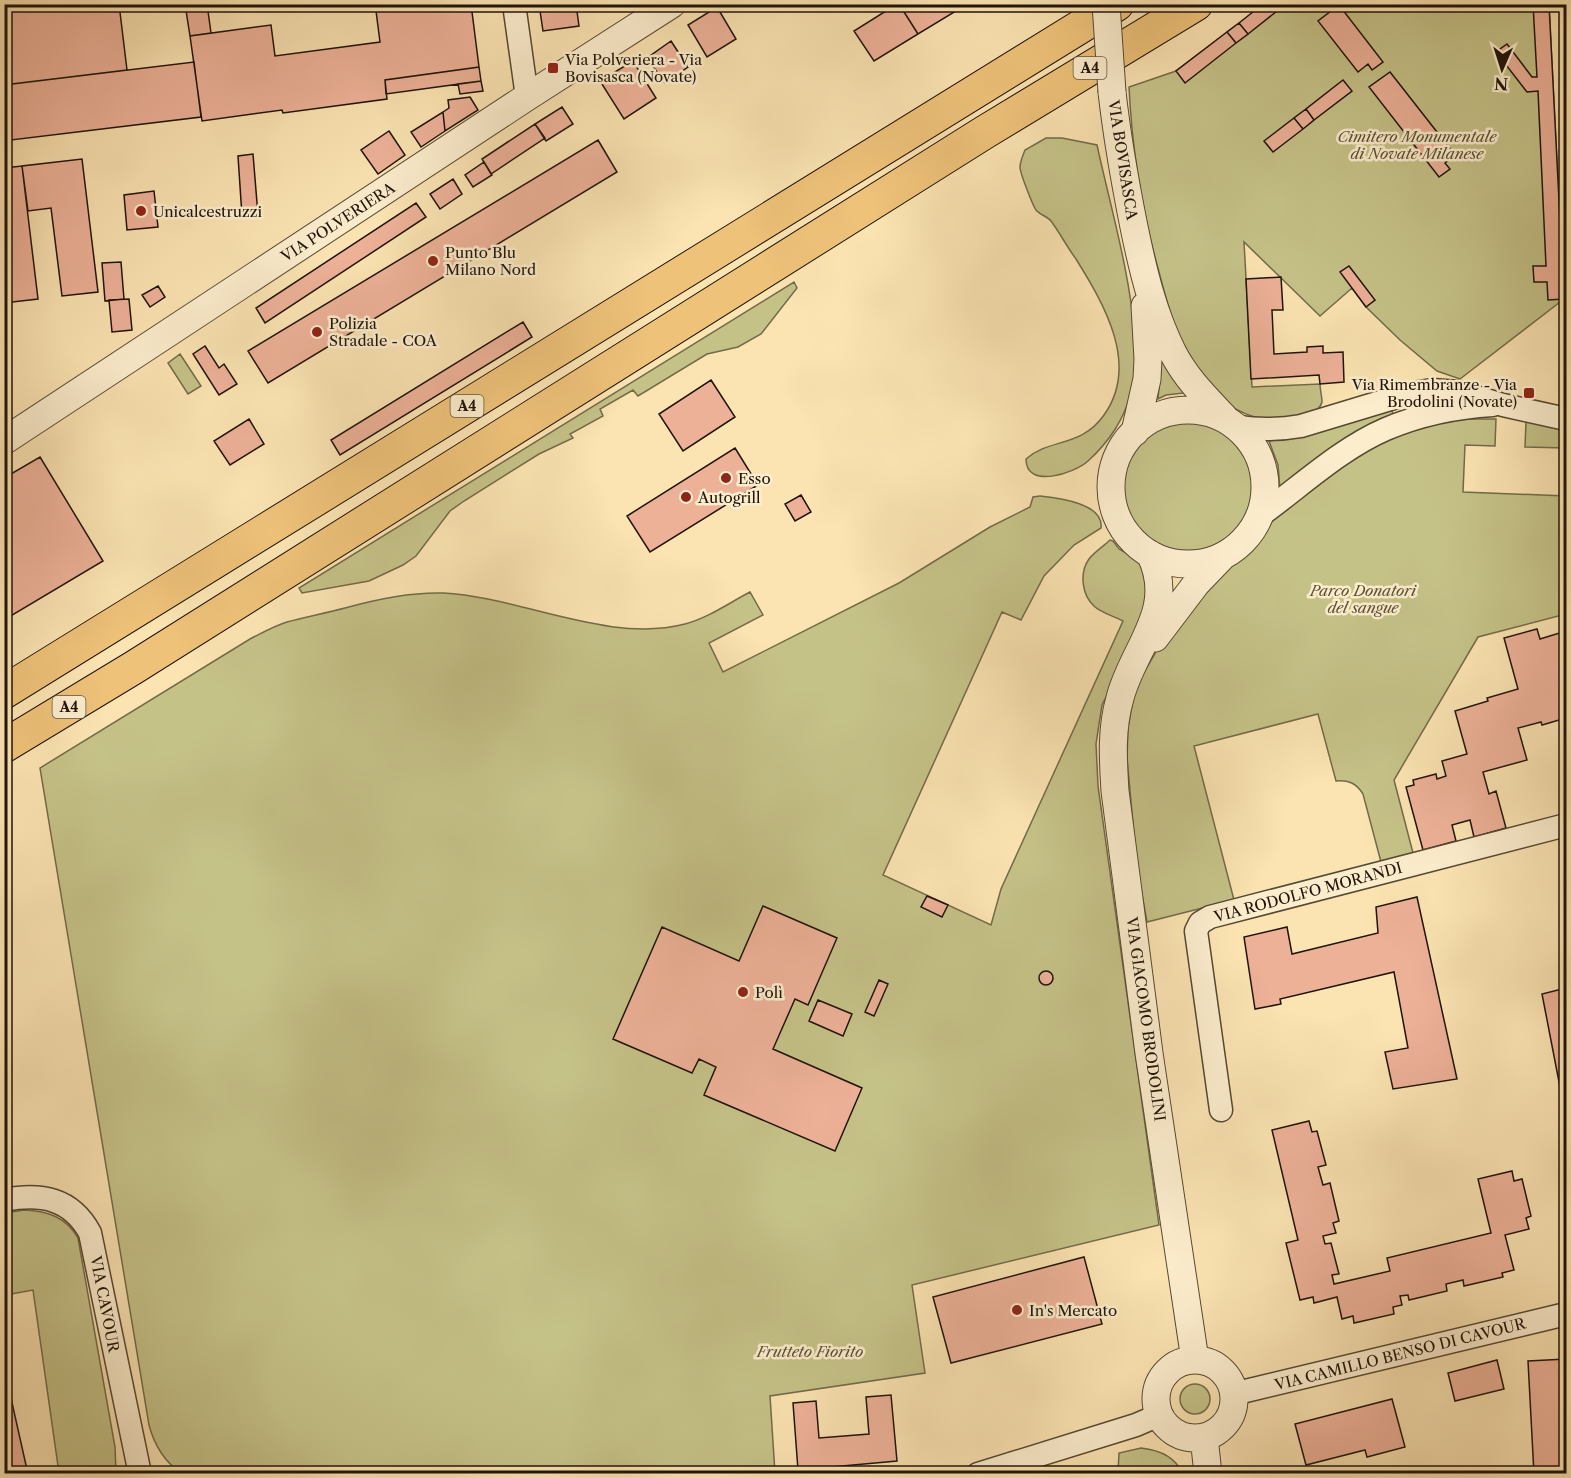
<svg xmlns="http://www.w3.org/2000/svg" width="1571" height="1478" font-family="'Libre Caslon Text',serif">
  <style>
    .green { fill: #c5c288; stroke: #726b48; stroke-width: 1.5 }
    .building { fill: #edb198; stroke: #1f1408; stroke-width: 1.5 }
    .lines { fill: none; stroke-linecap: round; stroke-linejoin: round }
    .minor-casing { stroke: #564832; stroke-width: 25 }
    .tertiary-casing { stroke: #564832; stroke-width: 29 }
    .motorway-casing { stroke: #1f1408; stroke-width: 35 }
    .minor { stroke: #fcedcd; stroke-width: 22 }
    .tertiary { stroke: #fcedcd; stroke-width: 27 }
    .motorway { stroke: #eec279; stroke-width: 33 }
    .tertiary-bridge-casing { stroke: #564832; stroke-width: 29; stroke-linecap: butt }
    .tertiary-bridge { stroke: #fcedcd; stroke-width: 27 }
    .poi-dot { fill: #8f2418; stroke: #fcedcd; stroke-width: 2 }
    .labels { text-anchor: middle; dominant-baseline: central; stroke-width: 5; stroke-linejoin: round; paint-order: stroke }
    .shield { fill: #fcedcd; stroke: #615543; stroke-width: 1.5 }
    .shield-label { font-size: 14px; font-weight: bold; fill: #1f1408 }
    .poi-label { font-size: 15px; fill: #1f1408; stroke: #fcedcd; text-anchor: start }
    .park-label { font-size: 15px; font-style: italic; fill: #595135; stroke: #fcedcd }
    .street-label { font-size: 15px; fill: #1f1408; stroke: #fcedcd }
  </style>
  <rect width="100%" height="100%" fill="#fbe3b2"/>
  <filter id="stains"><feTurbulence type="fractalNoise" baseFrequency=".00333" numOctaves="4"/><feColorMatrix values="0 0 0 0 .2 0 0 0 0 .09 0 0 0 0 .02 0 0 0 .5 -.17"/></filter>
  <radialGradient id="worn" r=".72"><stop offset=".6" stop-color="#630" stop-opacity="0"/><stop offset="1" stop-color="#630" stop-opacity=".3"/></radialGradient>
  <path class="green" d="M1263,5h286l15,294 -104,80 -23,-8 -37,-31 -34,-33 -14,-19 -32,28 -76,-74 8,145 68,-3c0,5 2,13 2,18 -2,8 -11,11 -17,14 -38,15 -87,-8 -107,-42 -21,-34 -29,-64 -39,-102 -17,-61 -27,-122 -30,-185l47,-16z
    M1046,138h16l35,7c14,64 33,128 38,193 0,12 3,25 2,37 0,6 -3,12 -5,17 -9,28 -22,49 -44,69 -13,12 -62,29 -62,-2 23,-21 55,-11 78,-44 36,-50 0,-111 -28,-156 -9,-12 -16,-26 -25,-38 -4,-5 -11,-6 -15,-11 -3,-4 -16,-37 -16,-43 0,-5 3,-12 5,-17z
    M794,282l3,6 -36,46 -23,13 -31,7 -69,42 -5,-6 -33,19 3,7 -33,18 3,4 -34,16 -75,47 -14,10 -34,45 -13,9 -34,16 -67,12 -3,-5z
    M180,354l21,32 -13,8 -20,-31z
    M1172,360l21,32 -27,3 -8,4 3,-37z
    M1392,410l1,6 -113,74 -2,-25 -9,-24 37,-5z
    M1471,419h25l-1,27 -30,-1 -2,47 103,4v122l-4,-3 -84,22 -84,143 19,73 -32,9 -18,-68c-7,-11 -14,-14 -27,-13l-18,-67 -124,32 40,154 -87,22 -10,-55 -10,-109 1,-30 5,-29 10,-25 21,-36 63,-70 33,-28 9,-19 112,-82 71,-19z
    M1526,422l17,1 23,9v16l-41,-1z
    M1124 487a65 65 0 1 1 130 0a65 65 0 1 1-130 0Z
    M1040,496c18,2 64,7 61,32l-27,17 -30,31 -23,44 -19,-8 -119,263 108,50 10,-36 122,-268c-9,-5 -22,-8 -29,-15 -12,-11 -15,-33 -5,-47 5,-7 15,-13 21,-19l3,1 6,8 16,9 12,12 6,13 -17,55 -34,67 -6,39 2,42 61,439 -247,60 13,88 -155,23 5,77h-594c-16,-11 -27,-29 -32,-48l-109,-657 210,-129c12,-6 24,-13 37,-17 19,-5 39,-9 58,-14 32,-9 64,-16 98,-15 78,4 165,51 242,31 23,-6 44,-21 65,-32l13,23 -54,28 14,29 176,-89 91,-56 40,-20 3,-10z
    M24,1210c24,1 42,7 54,28l37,209 1,26h-57l-26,-183 -28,5v-82z
    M1180 1399a15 15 0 1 1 30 0a15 15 0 1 1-30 0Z
    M1141,1448c18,2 34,8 41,25h-64l1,-20z"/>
  <path class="building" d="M4,4h115l8,66 -123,15z
    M185,4h22l4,29 -21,3z
    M427,4h44l8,63 -94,13 2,19 -104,14 -1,-3 -80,11 -12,-85 81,-11 4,31 105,-14 -4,-31z
    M539,4h37l3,22 -36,5z
    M897,4h2l19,30 -44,27 -20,-30z
    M899,4h61l1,4 -43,26z
    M1263,4h23l-38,30 -9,-11z
    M1533,4h16l15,295 -16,1 -1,-18h-13l-1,-16h13l-8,-175 -11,1 -31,-40 11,-8 25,33h5z
    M1339,5l44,57 -11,8 -4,-6 -10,8 -40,-51z
    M717,7l19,32 -29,18 -19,-32z
    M1239,23l9,11 -12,9 -9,-11z
    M1227,32l9,11 -51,40 -9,-12z
    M671,41l17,26 -23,16 -18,-25z
    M633,61l23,37 -32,21 -24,-38z
    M194,62l7,55 -190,23 -7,-55z
    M479,67l2,14 -95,13 -1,-14z
    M1390,72l65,83 -10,8 5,6 -11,8 -70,-90z
    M1343,80l9,11 -38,29 -8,-11z
    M481,81l2,10 -23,3 -2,-10z
    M470,97l8,13 -33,21 -2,-19 6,-4 -1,-8z
    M562,107l11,17 -27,17 -11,-17z
    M1306,109l8,11 -11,9 -9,-11z
    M443,112l2,19 -24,16 -10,-15z
    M1294,118l9,11 -30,23 -9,-11z
    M535,124l10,14 -54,36 -9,-15z
    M389,131l16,24 -27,19 -17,-24z
    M598,140l19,32 -349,211 -20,-32z
    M253,154l5,61 -16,1 -4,-60z
    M82,159l16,133 -36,4 -11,-88 -23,3 -6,-45z
    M484,162l8,13 -19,12 -8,-12z
    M22,166l16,133 -34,4v-135z
    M453,179l9,15 -22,15 -10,-15z
    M154,191l4,36 -31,3 -3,-35z
    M416,203l10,14 -161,106 -9,-15z
    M121,262l3,37 -19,2 -3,-38z
    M1349,266l26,34 -9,7 -26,-35z
    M1281,277l2,33h-11l2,44 33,-2v-5l16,-1v7l20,-1 1,30 -24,2 -1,-9 -68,4 -5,-100z
    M158,286l7,11 -15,10 -8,-12z
    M129,299l3,31 -20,2 -3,-32z
    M523,322l9,15 -192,118 -9,-15z
    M205,346l14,22 5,-4 13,20 -18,11 -26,-41z
    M711,380l24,37 -52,34 -24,-37z
    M249,419l15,25 -34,21 -16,-24z
    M735,448l23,37 -108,67 -23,-36z
    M40,457l63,104 -99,59v-142z
    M801,495l10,17 -16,9 -10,-17z
    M1537,629l3,10 26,-8v87l-24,7 -1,-3 -23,6 9,32 -44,12 6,22 7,-3 10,37 -32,9 -4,-17 -18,5 4,16 -33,9 -17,-63 8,-2 -1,-5 23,-6 1,5 9,-3 -4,-15 25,-7 -12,-43 33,-10 -1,-3 31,-9 -14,-51z
    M927,896l21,9 -6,12 -21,-10z
    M1417,897l40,182 -64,10 -8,-37 23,-4 -14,-76 -114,27 1,5 -26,5 -11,-72 43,-10 5,27 86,-21 -2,-26z
    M763,906l74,32 -29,67 -13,-6 -22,50 89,39 -27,63 -131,-56 12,-28 -17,-8 -7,14 -79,-34 49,-112 77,34z
    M1039 978a7 7 0 1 1 14 0a7 7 0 1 1-14 0Z
    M879,980l9,4 -14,32 -9,-4z
    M1566,988v130l-24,-124z
    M818,1000l34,14 -9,22 -34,-15z
    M1309,1121l3,11 5,-1 9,34 -8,2 5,18 7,-2 9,38 -6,2 3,10 -13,3 2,8 6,-1 8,31 -7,1 2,9 56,-13 -3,-13 104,-25 -13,-54 34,-8 2,10 8,-2 9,37 -5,2 3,11 -24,6 9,35 -12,3 1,4 -39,9 -1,-6 -17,4 1,7 -38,9 -1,-5 -8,1 2,9 -9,2 1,7 -40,9 -1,-7 -11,3 -5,-22 -23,6 -1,-6 -13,3 -14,-57 12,-3 -26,-110z
    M1084,1257l18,67 -151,39 -18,-66z
    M1566,1359v115h-32l-6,-113z
    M1497,1360l7,29 -49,12 -7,-28z
    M4,1367l24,107h-24z
    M891,1395l6,66 -99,9 -5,-67 23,-2 3,37 50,-4 -3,-37z
    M1392,1399l13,48 -38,10 -2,-7 -59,15 -11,-41z"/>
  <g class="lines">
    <defs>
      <path id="minor" d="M514,4l13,93
        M1238,427c22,3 41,3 63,-1l106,-32 25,-4 27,2 44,13 63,14
        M1261,515c40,-29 79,-66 125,-86 33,-14 72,-22 107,-24
        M1221,1110l-25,-179 4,-8 10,-6 356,-92
        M4,1200c37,-7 67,-2 86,33l50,241
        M1233,1394l333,-80
        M978,1474l158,-49 23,-10"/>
      <path id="tertiary" d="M1112,92c5,45 13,90 22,135 9,44 19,86 39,126 13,25 32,44 51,64
        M1111 487a77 77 0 1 1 154 0a77 77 0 1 1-154 0Z
        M1135,432l12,-53 1,-20 -3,-53
        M4,441l523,-344 145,-93
        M1150,554c28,56 -17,93 -30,144 -9,31 -7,61 -5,93l34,262 46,307
        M1155,638l41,-54 26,-27
        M1156 1399a39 39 0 1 1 78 0a39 39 0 1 1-78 0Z
        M1204,1437l4,37"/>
      <path id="motorway" d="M4,692l1113,-688
        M4,746l129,-78 852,-536 211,-128"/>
    </defs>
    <use href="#minor" class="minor-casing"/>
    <use href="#tertiary" class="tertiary-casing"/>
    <use href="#motorway" class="motorway-casing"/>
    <use href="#minor" class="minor"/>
    <use href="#tertiary" class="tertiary"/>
    <use href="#motorway" class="motorway"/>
    <defs>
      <path id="tertiary-bridge" d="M1106,4l6,88"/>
    </defs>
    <use href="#tertiary-bridge" class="tertiary-bridge-casing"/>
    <use href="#tertiary-bridge" class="tertiary-bridge"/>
  </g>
  <g class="poi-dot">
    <rect x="547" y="62" width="12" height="12" rx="3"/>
    <circle cx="141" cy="211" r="6"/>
    <circle cx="433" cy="261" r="6"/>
    <circle cx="317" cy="332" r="6"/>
    <rect x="1523" y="387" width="12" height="12" rx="3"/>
    <circle cx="726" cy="478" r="6"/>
    <circle cx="686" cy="497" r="6"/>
    <circle cx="743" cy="992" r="6"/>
    <circle cx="1017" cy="1310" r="6"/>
  </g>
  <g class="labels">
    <g class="shield">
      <rect x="1073.5" y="57" width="33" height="22" rx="4.5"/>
      <rect x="450.5" y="395" width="33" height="22" rx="4.5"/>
      <rect x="52.5" y="696" width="33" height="22" rx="4.5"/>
    </g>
    <g class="shield-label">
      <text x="1090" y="68">A4</text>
      <text x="467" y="406">A4</text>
      <text x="69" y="707">A4</text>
    </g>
    <g class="poi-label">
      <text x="565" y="59">Via Polveriera - Via<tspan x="565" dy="17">Bovisasca (Novate)</tspan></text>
      <text x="153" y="211">Unicalcestruzzi</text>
      <text x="445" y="252">Punto Blu<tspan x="445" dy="17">Milano Nord</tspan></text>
      <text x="329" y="323">Polizia<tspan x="329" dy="17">Stradale - COA</tspan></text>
      <text x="1517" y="384" text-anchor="end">Via Rimembranze - Via<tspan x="1517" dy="17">Brodolini (Novate)</tspan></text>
      <text x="738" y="478">Esso</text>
      <text x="698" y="497">Autogrill</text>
      <text x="755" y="992">Polì</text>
      <text x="1029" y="1310">In's Mercato</text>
    </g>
    <g class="park-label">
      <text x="1417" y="136">Cimitero Monumentale<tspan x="1417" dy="17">di Novate Milanese</tspan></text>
      <text x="1363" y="590">Parco Donatori<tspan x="1363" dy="17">del sangue</tspan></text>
      <text x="810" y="1351">Frutteto Fiorito</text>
    </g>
    <g class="street-label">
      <text transform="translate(1123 160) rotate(81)">VIA BOVISASCA</text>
      <text transform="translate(338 222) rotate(-33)">VIA POLVERIERA</text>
      <text transform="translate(1308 892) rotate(-15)">VIA RODOLFO MORANDI</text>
      <text transform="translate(1146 1019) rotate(82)">VIA GIACOMO BRODOLINI</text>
      <text transform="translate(105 1304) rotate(79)">VIA CAVOUR</text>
      <text transform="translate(1400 1354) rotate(-14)">VIA CAMILLO BENSO DI CAVOUR</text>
    </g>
  </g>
  <rect width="1571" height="1478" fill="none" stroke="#fbe3b2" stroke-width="24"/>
  <rect x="6" y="6" width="1559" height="1466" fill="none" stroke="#1f1408" stroke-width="3"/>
  <rect x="12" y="12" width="1547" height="1454" fill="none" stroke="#1f1408" stroke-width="1.5"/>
  <g transform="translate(1502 69) rotate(183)" stroke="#fcedcd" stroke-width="4.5" paint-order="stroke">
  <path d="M0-4.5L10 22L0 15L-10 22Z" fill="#1f1408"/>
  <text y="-9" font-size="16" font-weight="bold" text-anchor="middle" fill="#1f1408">N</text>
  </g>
  <rect width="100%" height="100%" filter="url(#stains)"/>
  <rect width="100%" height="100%" fill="url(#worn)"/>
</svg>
